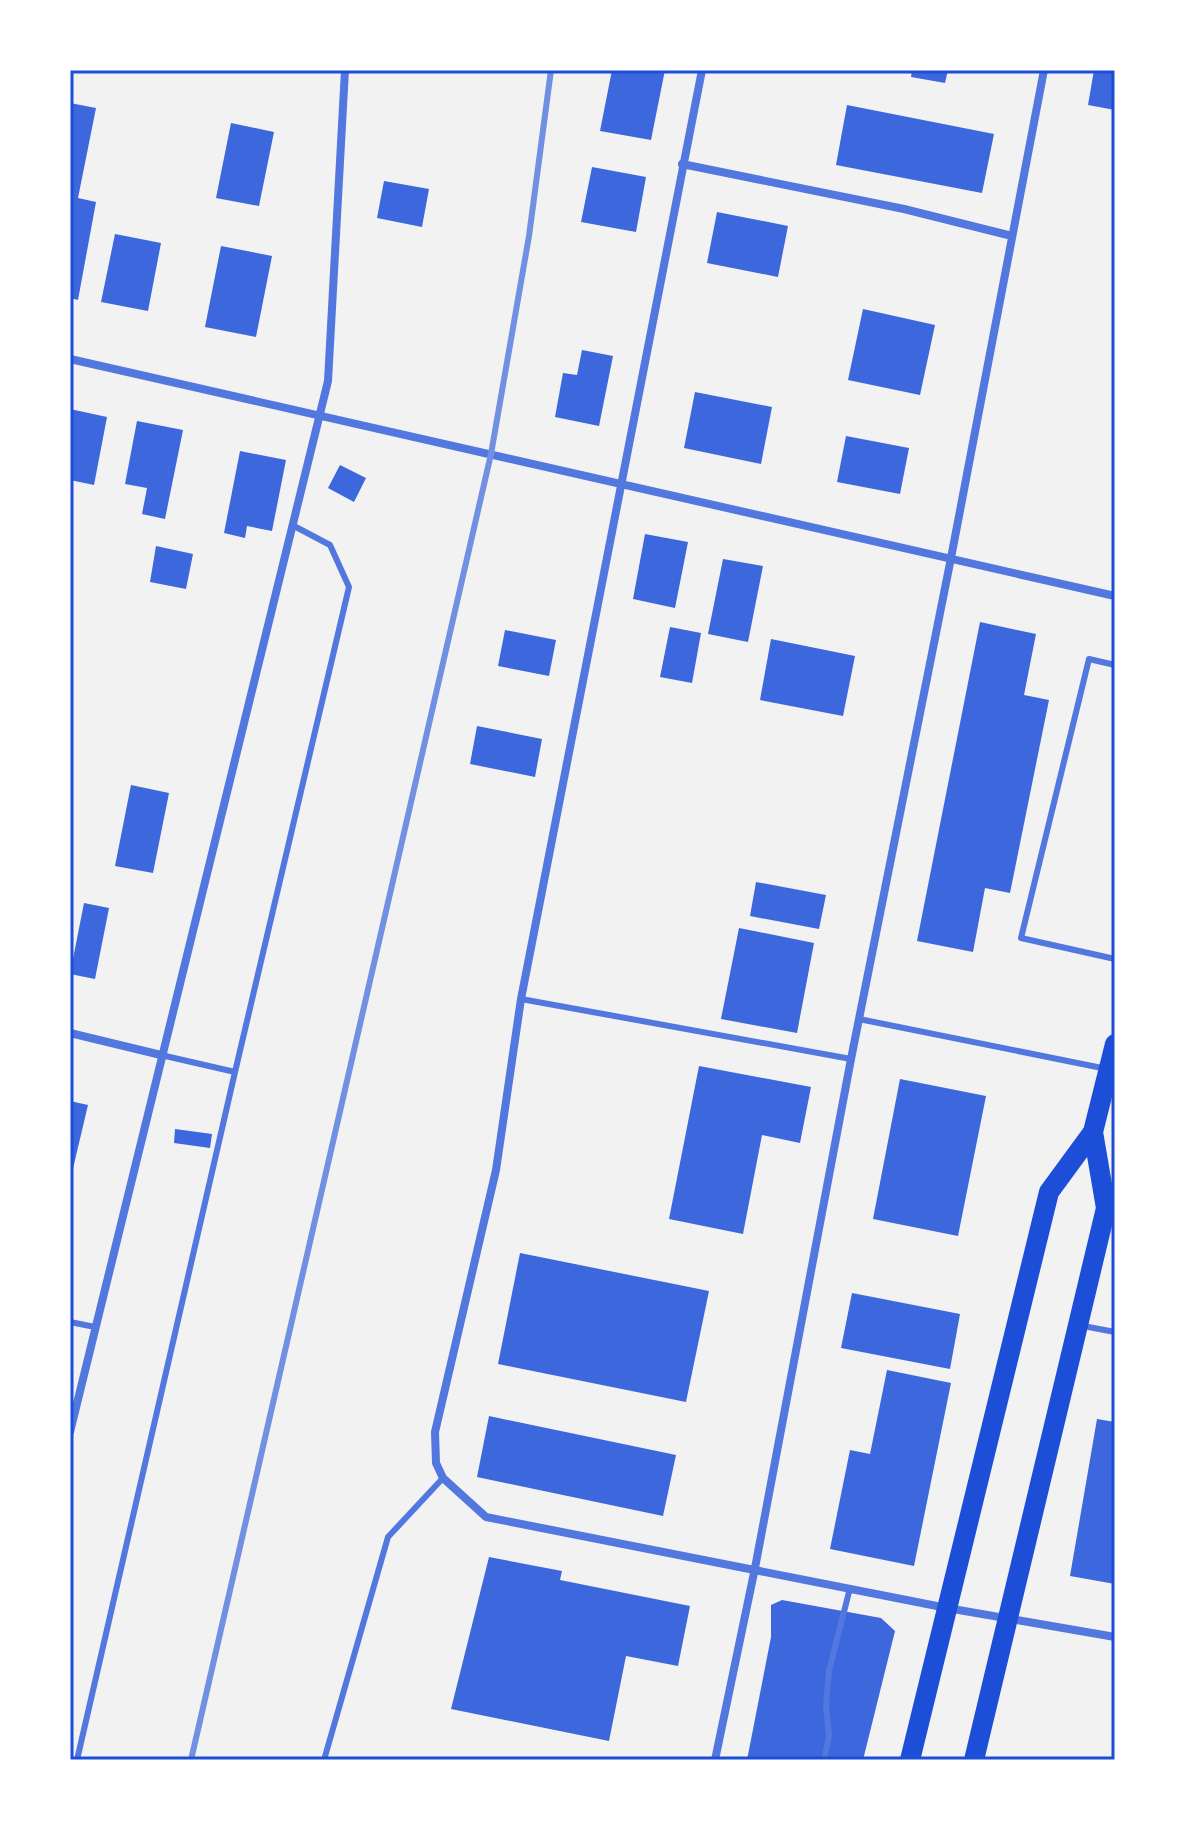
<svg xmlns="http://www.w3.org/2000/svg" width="1185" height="1830" font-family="'Archivo Narrow',sans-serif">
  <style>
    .building { fill: #3d67dc }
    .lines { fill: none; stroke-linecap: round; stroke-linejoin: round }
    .service { stroke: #5277de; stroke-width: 6 }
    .minor { stroke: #5277de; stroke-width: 8 }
    .primary { stroke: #1d4ed8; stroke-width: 20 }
    .rail { stroke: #7290e2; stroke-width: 6 }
    .neatline { fill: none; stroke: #1d4ed8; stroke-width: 3 }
  </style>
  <rect width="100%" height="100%" fill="#f2f2f2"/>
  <path class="building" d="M612,70h53l-14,70 -51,-9z
    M912,70h36l-3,13 -34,-6z
    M1094,70h21v40l-27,-5z
    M70,103l26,5 -18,90 18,4 -18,98 -8,-2z
    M847,105l147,29 -12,59 -146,-28z
    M231,123l43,9 -15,74 -43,-8z
    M592,167l54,10 -10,55 -55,-10z
    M384,181l45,8 -7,38 -45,-9z
    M717,212l71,14 -10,51 -71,-14z
    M115,234l46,9 -13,68 -47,-9z
    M221,246l51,10 -16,81 -51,-10z
    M863,309l72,16 -15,70 -72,-15z
    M582,350l31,6 -14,70 -44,-9 8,-44 14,2z
    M695,392l77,15 -11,57 -77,-16z
    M70,409l37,8 -13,68 -24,-5z
    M137,421l46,9 -18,89 -23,-5 5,-26 -22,-4z
    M846,436l63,12 -9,46 -63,-12z
    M240,451l46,9 -14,71 -25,-5 -2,12 -21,-5z
    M340,465l26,13 -12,24 -26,-14z
    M645,534l43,8 -13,66 -42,-9z
    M156,546l37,8 -7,35 -36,-7z
    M723,559l40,7 -15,76 -40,-8z
    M980,622l56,12 -12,61 25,5 -39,193 -25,-5 -12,64 -56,-11z
    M670,627l31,6 -9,50 -32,-6z
    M505,630l51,10 -7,36 -51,-10z
    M771,639l84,17 -12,60 -83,-16z
    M477,726l65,13 -7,38 -65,-13z
    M131,785l38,8 -16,80 -38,-7z
    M756,882l70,13 -7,34 -69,-13z
    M84,903l25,5 -14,71 -25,-5z
    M739,928l75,15 -17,90 -76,-14z
    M699,1066l112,21 -11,56 -38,-8 -19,99 -74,-15z
    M900,1079l86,17 -28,140 -85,-17z
    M70,1101l18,4 -17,72 -1,-1z
    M175,1129l37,5 -2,14 -36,-5z
    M520,1253l189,38 -23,111 -188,-38z
    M852,1293l108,21 -10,55 -109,-21z
    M887,1370l64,13 -37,183 -84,-17 20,-99 20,4z
    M489,1416l187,39 -13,61 -186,-39z
    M1097,1419l18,3v162l-45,-8z
    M489,1557l73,14 -2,9 130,26 -12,60 -52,-10 -17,85 -158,-32z
    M782,1600l99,18 14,13 -32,129h-116l24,-123v-32z"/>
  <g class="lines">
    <path class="service" d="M1115,665l-26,-6 -68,279 94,21
      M521,999l330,60
      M859,1019l248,50
      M161,1055l74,17 114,-485 -19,-42 -36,-19
      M70,1322l25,5
      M1083,1326l32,6
      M77,1760l158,-688
      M324,1760l64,-223 55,-59
      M824,1760l5,-24 -3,-31 3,-34 21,-83"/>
    <path class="minor" d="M702,70l-181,929 -25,171 -61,262 1,31 7,15 43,39 461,91 168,29
      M682,164l222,45 108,27
      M70,359l1045,237
      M70,1033l91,22
      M70,1432l258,-1051 17,-311
      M715,1760l40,-192 96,-509 100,-501 93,-488"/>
    <path class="primary" d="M910,1760l139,-568 44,-60 22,-88
      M974,1760l132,-552 -13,-76"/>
    <path class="rail" d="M191,1760l300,-1306 38,-218 22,-166"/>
  </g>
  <rect width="1185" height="1830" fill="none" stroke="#ffffff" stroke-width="144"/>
  <rect x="72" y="72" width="1041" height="1686" class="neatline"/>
</svg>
